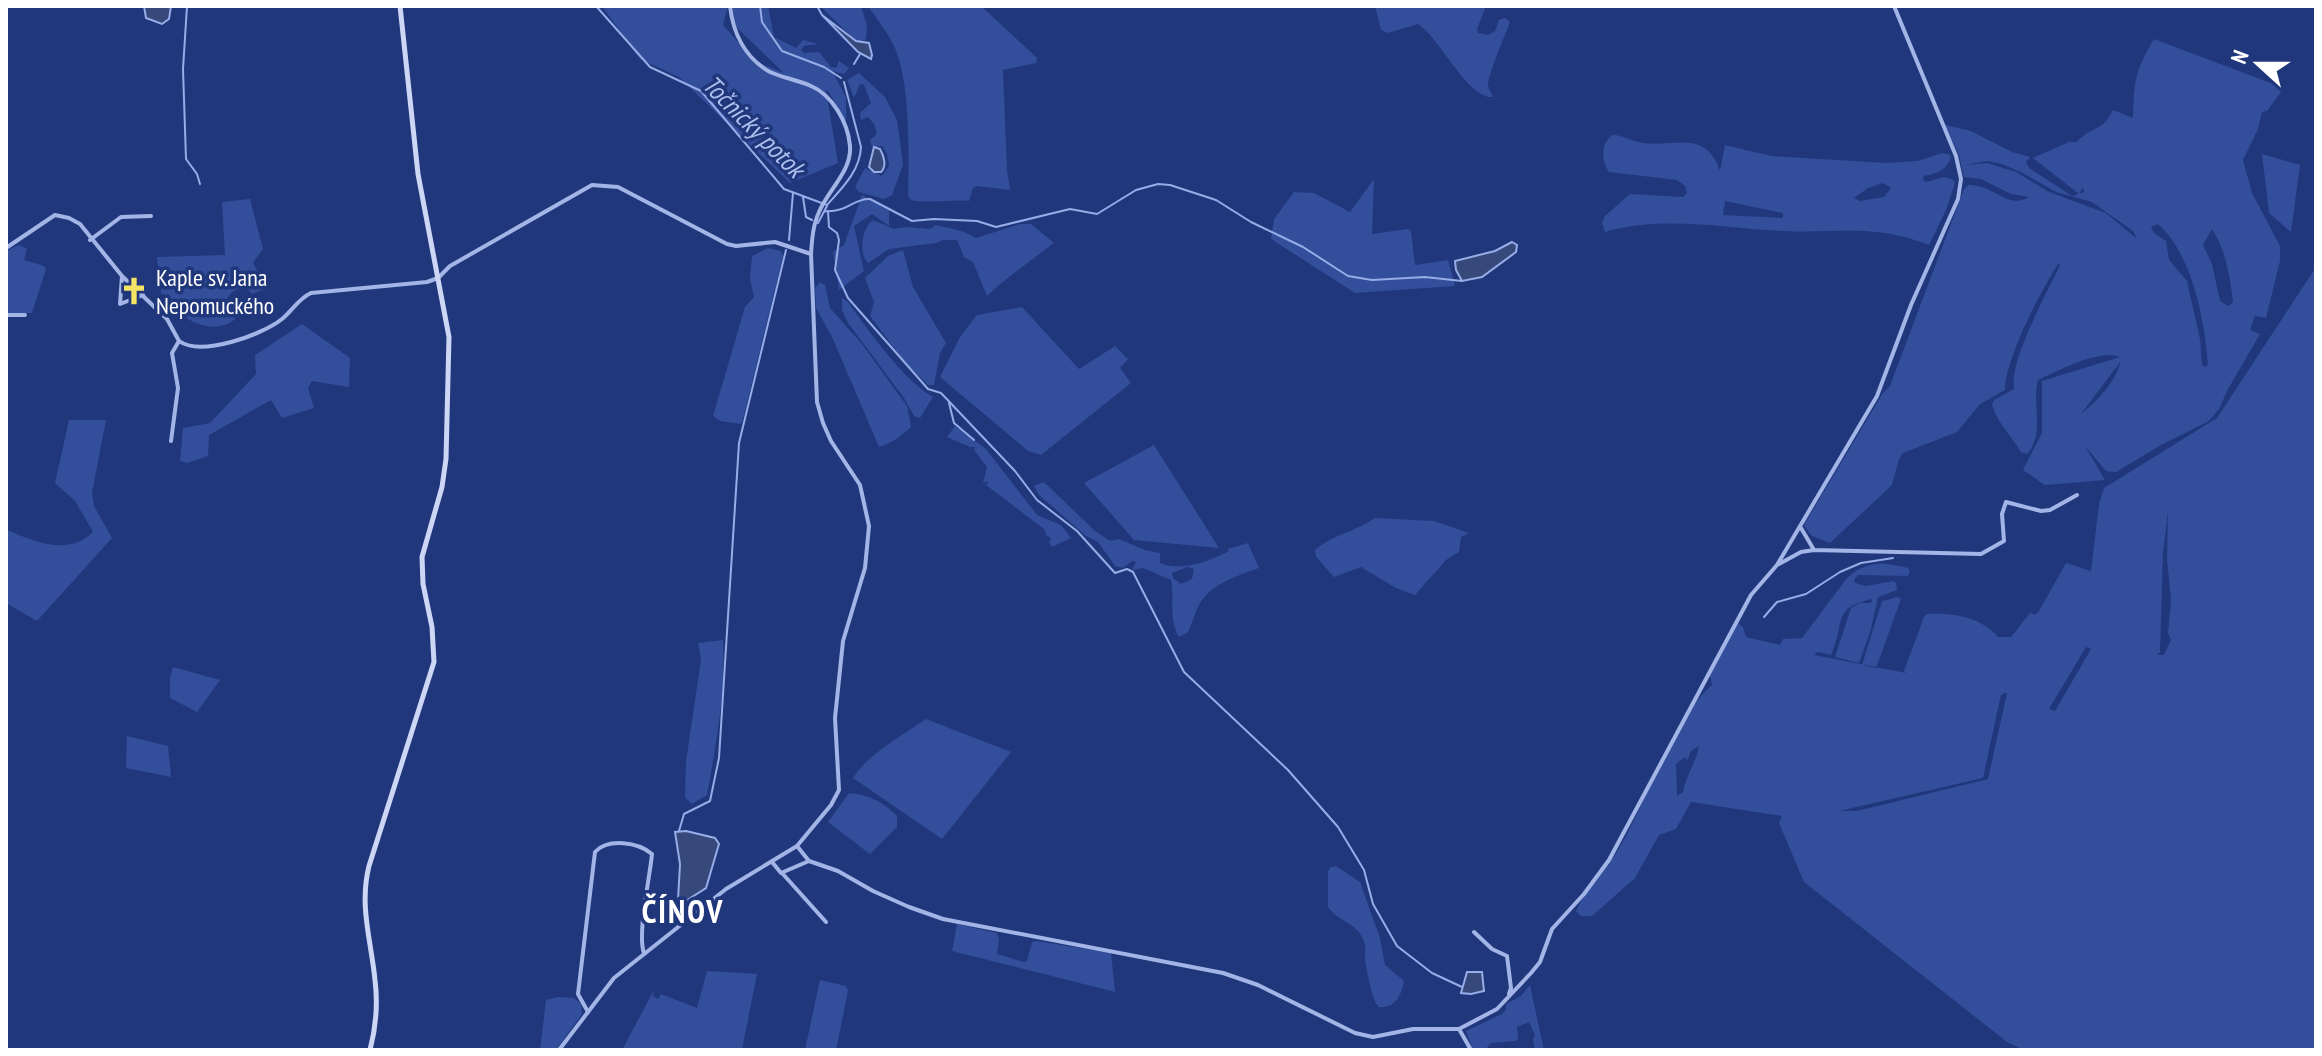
<svg xmlns="http://www.w3.org/2000/svg" width="2322" height="1056" font-family="'PT Sans Narrow',sans-serif">
  <style>
    .green { fill: #334e9a; fill-rule: evenodd }
    .water { fill: #37487b; stroke: #96ade8; stroke-width: 2 }
    .lines { fill: none; stroke-linecap: round; stroke-linejoin: round }
    .stream { stroke: #96ade8; stroke-width: 2 }
    .minor { stroke: #a3b5e6; stroke-width: 4 }
    .tertiary { stroke: #a3b5e6; stroke-width: 4 }
    .secondary { stroke: #cdd7f5; stroke-width: 5 }
    .labels { text-anchor: middle; dominant-baseline: central; stroke-width: 7; stroke-linejoin: round; paint-order: stroke }
    .poi-label { font-size: 24px; fill: #fff; stroke: #20377c; text-anchor: start }
    .water-label { font-size: 26px; font-style: italic; fill: #aebfee; stroke: #20377c }
    .district-label { font-size: 32px; font-weight: bold; letter-spacing: 2px; fill: #fff; stroke: #20377c }
  </style>
  <rect width="100%" height="100%" fill="#20377c"/>
  <path class="green" d="M602,6h126l-5,19 32,36 29,12 -49,-47 -3,-20h36l6,31 22,11 7,-8 15,4 -14,2 -3,4 3,3 15,-1 12,15 5,1 3,-7 10,7 -5,6 -12,-3 14,26v25l-18,-31 -2,-1 12,73 -48,20 -111,-106 -39,-18z
    M820,6h41l6,20 -1,13 -6,3 -4,-1z
    M868,6h113l56,52 -1,5 -33,7 4,100 3,20 -33,-4 -4,2 -4,13c-20,-2 -41,3 -58,-1l-3,-4c1,-39 3,-120 -16,-154 -6,-12 -16,-24 -24,-36z
    M1375,6h111l-9,23 1,4 10,2 7,-4 4,-11 6,-2 5,4c-4,11 -23,55 -22,64 1,4 4,7 5,11 -26,2 -52,-58 -75,-73l-30,9 -7,-3z
    M2154,39l130,49 -17,23 -5,1 -4,17 -15,31 9,33 28,53v15l-14,57 -11,-2 -5,14 10,4 -32,55 -9,20 -10,12 -48,24 -45,27 -10,-1 -21,-25 20,34 -60,5 -22,-15 19,-37v-52l78,-24c-19,-9 -63,14 -82,23 -7,26 8,51 -11,74l-6,-2c-9,-15 -24,-30 -29,-47l2,-5 20,-11c-5,-28 33,-96 46,-124l-2,-1c-17,27 -53,95 -53,126l-25,14 -23,28 -54,21 -4,6 -7,26 -62,58 -18,-7 -8,-10 1,-3 78,-130 7,-7 74,-197 4,-4c27,-1 38,25 61,12l-18,-3 -30,-15 -17,-2 -5,-22 -14,-30 26,6 41,21 18,5 -4,5 3,6 43,28 12,-4 -1,-5 -4,7 -46,-36 36,-16h8c15,-17 25,-9 36,-32l20,8c1,-37 2,-47 21,-79zM1987,161l15,3 19,8 35,20 36,10 41,29 4,8 -31,-26 -57,-21 -33,-20 -29,-9 -23,2zM2158,224c34,30 47,97 50,141l-3,2 -3,-2 -2,-26 -13,-58 -18,-21 -3,-19 -12,-8 -3,-6zM2212,229c14,21 18,49 21,73l-5,4 -8,-5 -8,-37 -9,-19zM2121,361c-6,22 -23,39 -40,53z
    M859,73l26,24 12,23 6,45 -11,30 -8,4 -25,-7 -4,-5 10,-19 17,8 7,-10 -2,-12 -5,-8 -10,1 -2,-7 7,-6 -3,-10 -6,-7 -7,3 -1,-7 11,-10 -7,-18 -4,-1 -6,14 -7,-18z
    M1612,135c12,0 21,7 31,8 33,4 63,-14 77,28l5,-26 46,11 116,7 31,-2 24,-8 9,2c-2,14 -14,19 -27,21l-1,4 3,2 19,-5 7,2 3,4 -9,27 -17,35c-57,-22 -90,-11 -146,-14 -59,-3 -121,-16 -178,1l-3,-9 3,-7 25,-22 53,3 4,-4 -2,-7 -8,-6 -68,-8c-8,-12 -8,-28 3,-37zM1883,183l8,5 -7,9 -24,4 -6,-3 14,-10zM1725,201l58,12v5l-60,-3z
    M2262,154l38,11 -9,67 -22,-19z
    M1374,179l-2,55 36,-5 3,2 4,34 33,-5 7,26 -100,7 -84,-54 3,-20 20,-27 20,1 36,19z
    M862,195l27,13v18l-17,-12 -18,12 10,45 -25,19 -6,-38 11,-7z
    M250,199l13,50 -10,14 13,25 -14,6 -6,-7c-9,1 -18,6 -20,15l9,17c-12,12 -38,9 -50,-3 -9,-8 -11,-17 -24,-23l-4,-36 68,-2 -3,-53z
    M873,220l21,9 13,-2 23,2 6,-4c13,3 30,6 40,13l44,-14h11l23,19c-23,18 -46,33 -67,53l-14,-34 -9,-5 -7,-17h-14l-7,3 -47,6 -21,14c-10,-10 -6,-35 5,-43z
    M19,245l8,4 -3,11 20,6 2,3 -14,44h-26v-62z
    M768,248l13,3 2,5 -40,163 -2,5 -21,-3 -7,-5 32,-109 9,-10 -4,-18 2,-23z
    M903,250l10,37 33,56 -6,10 -6,32h-6l-25,-25 -33,-44 4,-14 -9,-24 23,-22z
    M2316,267v783h-292l-17,-8 -203,-160 -25,-59 3,-7 -91,-14 -15,27 -17,6 -24,43 -43,38h-11l-5,-5c9,-22 30,-41 42,-61 31,-50 49,-126 94,-165l-2,-10 28,-52 5,4 3,10 34,8 3,-6 19,-1 45,-60c20,-18 37,-16 61,-10l2,3 -2,5 -50,-1 -4,5 1,3 11,3 27,-5 3,2 1,7 -19,7 -7,32 -12,34 -24,-6 16,-49 9,-5h11l1,-4c-41,9 -26,23 -41,56l-13,-3 -4,3 92,18 -2,-2 20,-54 3,-3c26,-1 52,2 71,23h13l19,-24 5,2 4,-4 27,-48 25,8 8,-67 5,-16 113,-70zM2168,512l-1,46 4,43 -3,32 3,7 -7,15h-7l3,-3 3,-99zM2086,647l5,2 -36,62 -6,-2zM2005,693h2l-19,86 -131,32h-18l144,-33 18,-83zM1699,746c-3,17 -13,29 -16,46l-6,4 -1,-32 9,-7 2,4 4,-10z
    M820,282l5,3 5,23 32,36 45,62 4,21c-10,9 -19,16 -32,20l-47,-110 -16,-29 -1,-20z
    M842,298l6,4c20,28 56,79 85,95l-13,21 -6,-2 -10,-18 -56,-75 -6,-13z
    M1022,307l57,62 36,-23 13,13 -8,9 11,15 -90,72 -13,-4 -88,-74 20,-40 17,-22z
    M302,324l48,34 -1,29 -37,-6 -4,7 6,20 -32,10 -11,-18 -62,35 -1,21 -21,7 -7,-2 3,-33 27,-5 46,-49 -1,-19z
    M69,420h37l-14,73 2,13 18,32 -75,83 -31,-18v-74c25,12 62,28 87,3l-18,-31 -20,-18z
    M955,426l31,23 51,66 24,10 10,13 -19,9 -3,-5 2,-4 -4,-2 -3,-7 -58,-44 3,-4 -6,2 4,-16 -13,-17 1,-3h-5l-23,-10z
    M1154,445l65,103 -85,-8 -50,-57z
    M1044,482l51,49 15,10 9,-2 26,11 15,3v10l5,2c22,5 47,-5 64,-14l-1,-2 20,-6 11,25c-22,8 -50,16 -61,39 -4,8 -6,17 -10,25l-9,5c-11,-18 -4,-39 -8,-57l-28,-12 -11,2 4,-8 -4,-1 -9,7 -8,-2 -17,-24 -12,-6 -47,-41 -5,-9zM1187,567l7,2 -2,10 -11,5 -8,-6 -1,-5z
    M1375,518l59,3 35,12 -8,4 -2,15 -13,8 -31,35 -19,-7 -35,-21 -27,10 -18,-20 -1,-7c17,-15 41,-19 60,-32z
    M1898,597l3,2 -25,69 -14,-3 20,-64z
    M723,640c3,51 -7,104 -16,155l-15,9 -7,-7 1,-35 15,-103 -3,-16z
    M173,667l47,13 -23,32 -27,-14v-21z
    M926,719l85,33 -69,87 -89,-61c16,-25 49,-42 73,-59z
    M127,736l41,10 3,31 -45,-9z
    M849,793c21,2 34,9 48,23v11l-27,27 -42,-32z
    M1336,866l24,16 20,56 5,27 19,16c-3,15 -8,27 -25,26 -7,-6 -12,-36 -14,-47 0,-7 1,-13 -1,-19 -7,-19 -26,-19 -36,-34v-36l3,-4z
    M957,924l40,9 2,6 -2,15 27,8 3,-1 5,-19 4,-1 75,12 4,39 -163,-41z
    M707,971l50,3 -15,76h-120l32,-60 -1,6 5,3 3,-5 36,14z
    M820,980l26,6 2,5 -12,59h-31z
    M1530,985l14,65h-9l-2,-11 2,-4 -6,-13 -12,5 1,12 -3,2 -24,2 -6,7h-12l-7,-19 36,-17 4,-4v-6l15,-8z
    M558,997l16,1 7,6 1,10 -26,36h-16l6,-50z"/>
  <path class="water" d="M144,6h27l-2,13 -7,5 -16,-6z
    M822,15l34,26 13,2 3,12 -1,4 -13,-7z
    M874,147l6,2c4,7 7,17 1,23h-7l-5,-5z
    M1512,242l5,3 -1,7 -34,25 -20,4 -6,-11 -1,-9 40,-10z
    M686,831l29,7 4,6 -13,44 -25,16 -3,-4 2,-36 -5,-32z
    M1467,972h15l2,19 -13,3 -10,-1z"/>
  <g class="lines">
    <path class="stream" d="M187,6l-4,63 3,90 11,15 3,10
      M596,6l54,61 51,24 83,98 43,16c15,-17 33,-34 34,-58l-17,-65
      M760,6l2,16 20,29 42,16 17,11
      M817,6l5,9
      M854,64l6,-10
      M803,197l3,20 6,3
      M825,211c21,2 29,-13 45,-12l42,22 22,-2 43,2 19,6 74,-18 27,5 39,-24 22,-6 12,1 46,15 35,22 52,25 45,29 24,4 53,-3 37,4
      M828,211l1,16 8,6 2,7 -4,30 13,28 80,91 13,4 74,78 22,29 40,31 38,42 12,-4 6,3 51,100 104,98 50,57 26,43 9,34 24,42 35,27 30,14
      M818,223l9,-17
      M789,240l4,-47
      M949,403l5,20 20,17
      M1764,617l13,-15 29,-8 34,-22 21,-9 32,-5
      M679,831l5,-17 26,-13 9,-43 20,-315 47,-193"/>
    <path class="minor" d="M90,240l31,-23 30,-1
      M6,248l49,-33 14,3 11,6 42,52 45,43 12,22 -7,12 6,35 -7,53
      M122,276l-2,28 23,-9
      M438,278l12,-12 142,-81 26,2 109,57 9,2 39,-4 36,12
      M6,315h19
      M1801,528l13,22
      M1779,564l22,-12 13,-2 167,4 23,-13 -2,-27 4,-12 35,9 9,-1 27,-15
      M797,846l12,15
      M772,862l9,11 28,-12 29,10 35,20 36,16 34,12 280,54 35,12 97,48 18,4 40,-8h46l12,21
      M782,873l44,49
      M1474,932l18,17 15,7 4,32 -2,6
      M588,1012l-10,-18 17,-142c13,-14 43,-10 57,2 -2,23 -15,80 -8,99
      M1459,1029l38,-20 34,-36 9,-11 12,-33 32,-35 25,-34 142,-265 26,-30 100,-169 34,-91 47,-106 3,-20 -5,-23 -62,-150"/>
    <path class="tertiary" d="M179,341c22,16 83,-6 103,-22 11,-9 16,-20 29,-26l116,-11 11,-4
      M559,1050l55,-72 112,-89 71,-43 34,-41 8,-15 -4,-72 8,-77 22,-73 4,-42 -9,-41 -29,-44 -8,-18 -6,-21 -6,-148c1,-15 2,-29 8,-42 9,-22 33,-41 31,-66 -2,-24 -18,-51 -39,-60 -13,-6 -28,-8 -41,-14 -25,-14 -37,-39 -40,-66"/>
    <path class="secondary" d="M370,1050c6,-23 8,-46 5,-70 -4,-40 -16,-74 -6,-114l65,-204 -2,-35 -9,-43 -1,-27 20,-70 4,-28 3,-122 -31,-163 -18,-168"/>
  </g>
  <defs>
    <symbol id="church-bare" viewBox="-9 -9 18 18"><path d="M-1.2-6h2.4v3.5h3.3v2.4h-3.3V6h-2.4V-.1h-3.3v-2.4h3.3Z" fill="#f4e463" stroke="#20377c" stroke-width="2.5" paint-order="stroke"/></symbol>
  </defs>
  <g fill-rule="evenodd">
    <use href="#church-bare" x="114" y="271" width="40" height="40"/>
  </g>
  <g class="labels">
    <g class="poi-label">
      <text x="156" y="277">Kaple sv. Jana<tspan x="156" dy="28">Nepomuckého</tspan></text>
    </g>
    <g class="water-label">
      <text transform="translate(754 126) rotate(45)">Točnický potok</text>
    </g>
    <g class="district-label">
      <text x="683" y="911">ČÍNOV</text>
    </g>
  </g>
  <rect width="2322" height="1056" fill="none" stroke="#ffffff" stroke-width="16"/>
  <g transform="translate(2258 64) rotate(291)" stroke="#20377c" stroke-width="6" paint-order="stroke">
  <path d="M0-6L14 30L0 20L-14 30Z" fill="#ffffff"/>
  <text y="-12" font-size="22" font-weight="bold" text-anchor="middle" fill="#ffffff">N</text>
  </g>
</svg>
